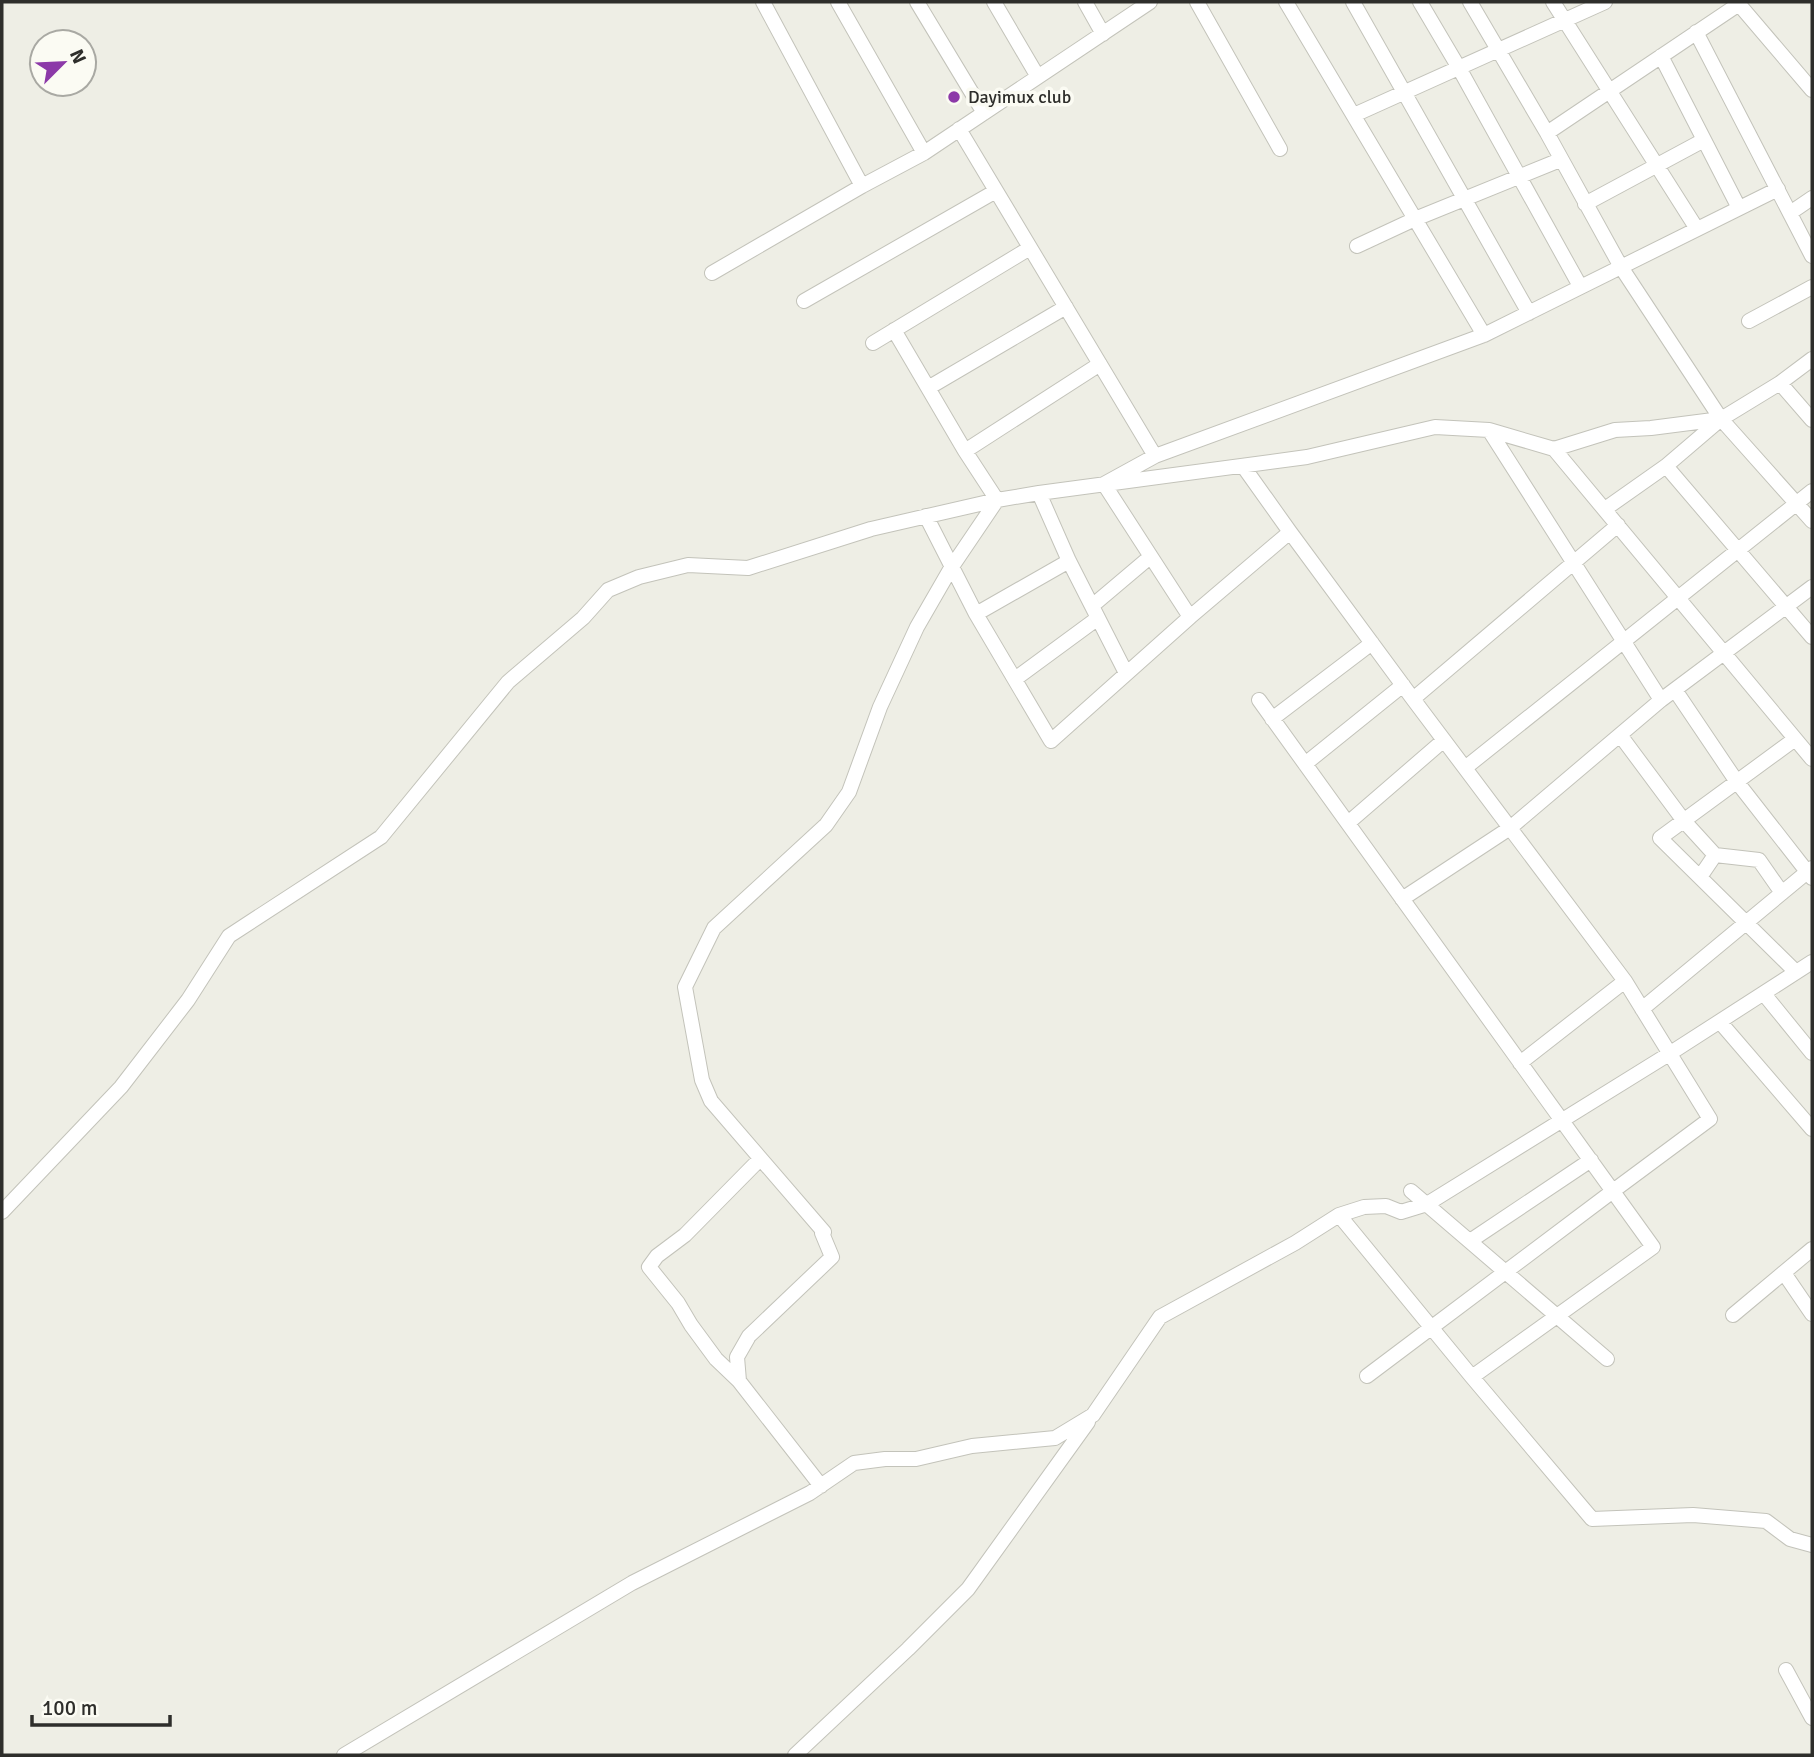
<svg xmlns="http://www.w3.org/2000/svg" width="1814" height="1757" font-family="Signika,sans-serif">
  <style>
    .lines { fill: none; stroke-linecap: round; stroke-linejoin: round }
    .minor-casing { stroke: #c3c3ba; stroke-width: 16 }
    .minor { stroke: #fff; stroke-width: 14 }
    .poi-dot { fill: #8c39a8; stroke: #fbfbf3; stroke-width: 2.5 }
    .labels { text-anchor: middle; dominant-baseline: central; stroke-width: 7; stroke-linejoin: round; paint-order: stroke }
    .poi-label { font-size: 18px; fill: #2e2e2b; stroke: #fbfbf3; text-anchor: start }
  </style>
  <rect width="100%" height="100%" fill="#eeeee5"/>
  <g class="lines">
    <defs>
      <path id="minor" d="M763,2l99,184
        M838,2l86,151
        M917,2l67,111
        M994,2l44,75
        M1085,2l18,32
        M1197,2l83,147
        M1286,2l198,333
        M1353,2l176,311
        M1420,2l39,66 121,218
        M1470,2l77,131 74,134 100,152 91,102
        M1553,2l144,227
        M1737,2l75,88
        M1696,32l116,224
        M1661,56l78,152
        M1354,115l251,-113
        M959,129l196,327
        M1547,133l192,-129
        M1585,204l119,-64
        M1790,213l22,-15
        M1357,246l58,-27 145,-59
        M712,273l150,-87 62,-33 226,-151
        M804,301l192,-110
        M1749,321l63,-34
        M873,343l157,-95
        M1780,383l32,37
        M928,388l138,-81
        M1489,430l172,270
        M1554,449l258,310
        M965,451l135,-87
        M1243,466l47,66 123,167 212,282 85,138 -97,72 -246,185
        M1666,466l146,171
        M1039,493l30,68 57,112
        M1605,509l61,-43 55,-47 59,-36 32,-24
        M926,516l50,98 75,127 139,-124 100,-85
        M1092,606l58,-49
        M976,614l93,-53
        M1190,617l-86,-133 51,-28 329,-121 294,-146
        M1015,679l83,-61
        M1675,690l62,92 75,96
        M1413,699l205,-174
        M1259,700l394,547 -181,130
        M1272,719l100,-76
        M1620,735l64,86 31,34 44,5 23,33
        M1795,739l-135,99 136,134
        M1305,764l98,-79
        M1465,768l347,-277
        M1348,823l96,-83
        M1700,877l15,-22
        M1402,899l108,-71 151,-128 151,-113
        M1764,994l48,59
        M1642,1009l170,-141
        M1720,1022l92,107
        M1520,1063l105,-82
        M760,1159l-75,76 -28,21 -8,11 29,36 13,22 25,34 23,22 82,105
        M1411,1191l196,168
        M2,1212l119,-125 67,-87 41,-64 152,-99 127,-155 75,-64 25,-28 31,-13 49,-12 60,3 123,-39 126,-29 42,-7 268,-36 128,-30 54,3 65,19 61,-19 36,-2 70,-9
        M1339,1215l133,162 120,142 101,-4 73,6 24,18 22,6
        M1470,1241l121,-81
        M1784,1273l28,41
        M1733,1315l79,-66
        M739,1381l-2,-24 12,-21 83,-79 -10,-24 2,-1 -113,-131 -9,-21 -17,-93 29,-59 112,-103 23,-33 31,-85 37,-80 34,-59 46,-68 -32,-49 -71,-121
        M1786,1670l26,48
        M344,1755l288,-172 178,-90 44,-30 31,-4h31l56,-13 83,-8 38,-23 67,-98 135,-74 44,-28 25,-8 22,-1 15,6 26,-8 242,-150 143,-92
        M795,1755l113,-106 60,-60 120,-167"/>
    </defs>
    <use href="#minor" class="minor-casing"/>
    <use href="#minor" class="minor"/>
  </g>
  <circle class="poi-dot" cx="954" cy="97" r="7"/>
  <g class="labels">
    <g class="poi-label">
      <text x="968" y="97">Dayimux club</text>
    </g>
  </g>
  <rect width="1814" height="1757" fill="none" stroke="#2e2e2b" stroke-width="7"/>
  <g transform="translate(63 63) rotate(66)"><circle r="33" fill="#fbfbf3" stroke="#a9a9a3" stroke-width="2"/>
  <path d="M0-5L12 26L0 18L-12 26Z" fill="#8c39a8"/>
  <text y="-10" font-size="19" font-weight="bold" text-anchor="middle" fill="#2e2e2b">N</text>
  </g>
  <path d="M32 1715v10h138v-10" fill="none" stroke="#2e2e2b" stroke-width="3.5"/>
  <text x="42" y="1715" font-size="21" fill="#2e2e2b" stroke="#fbfbf3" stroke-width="5" paint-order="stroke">100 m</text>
</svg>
